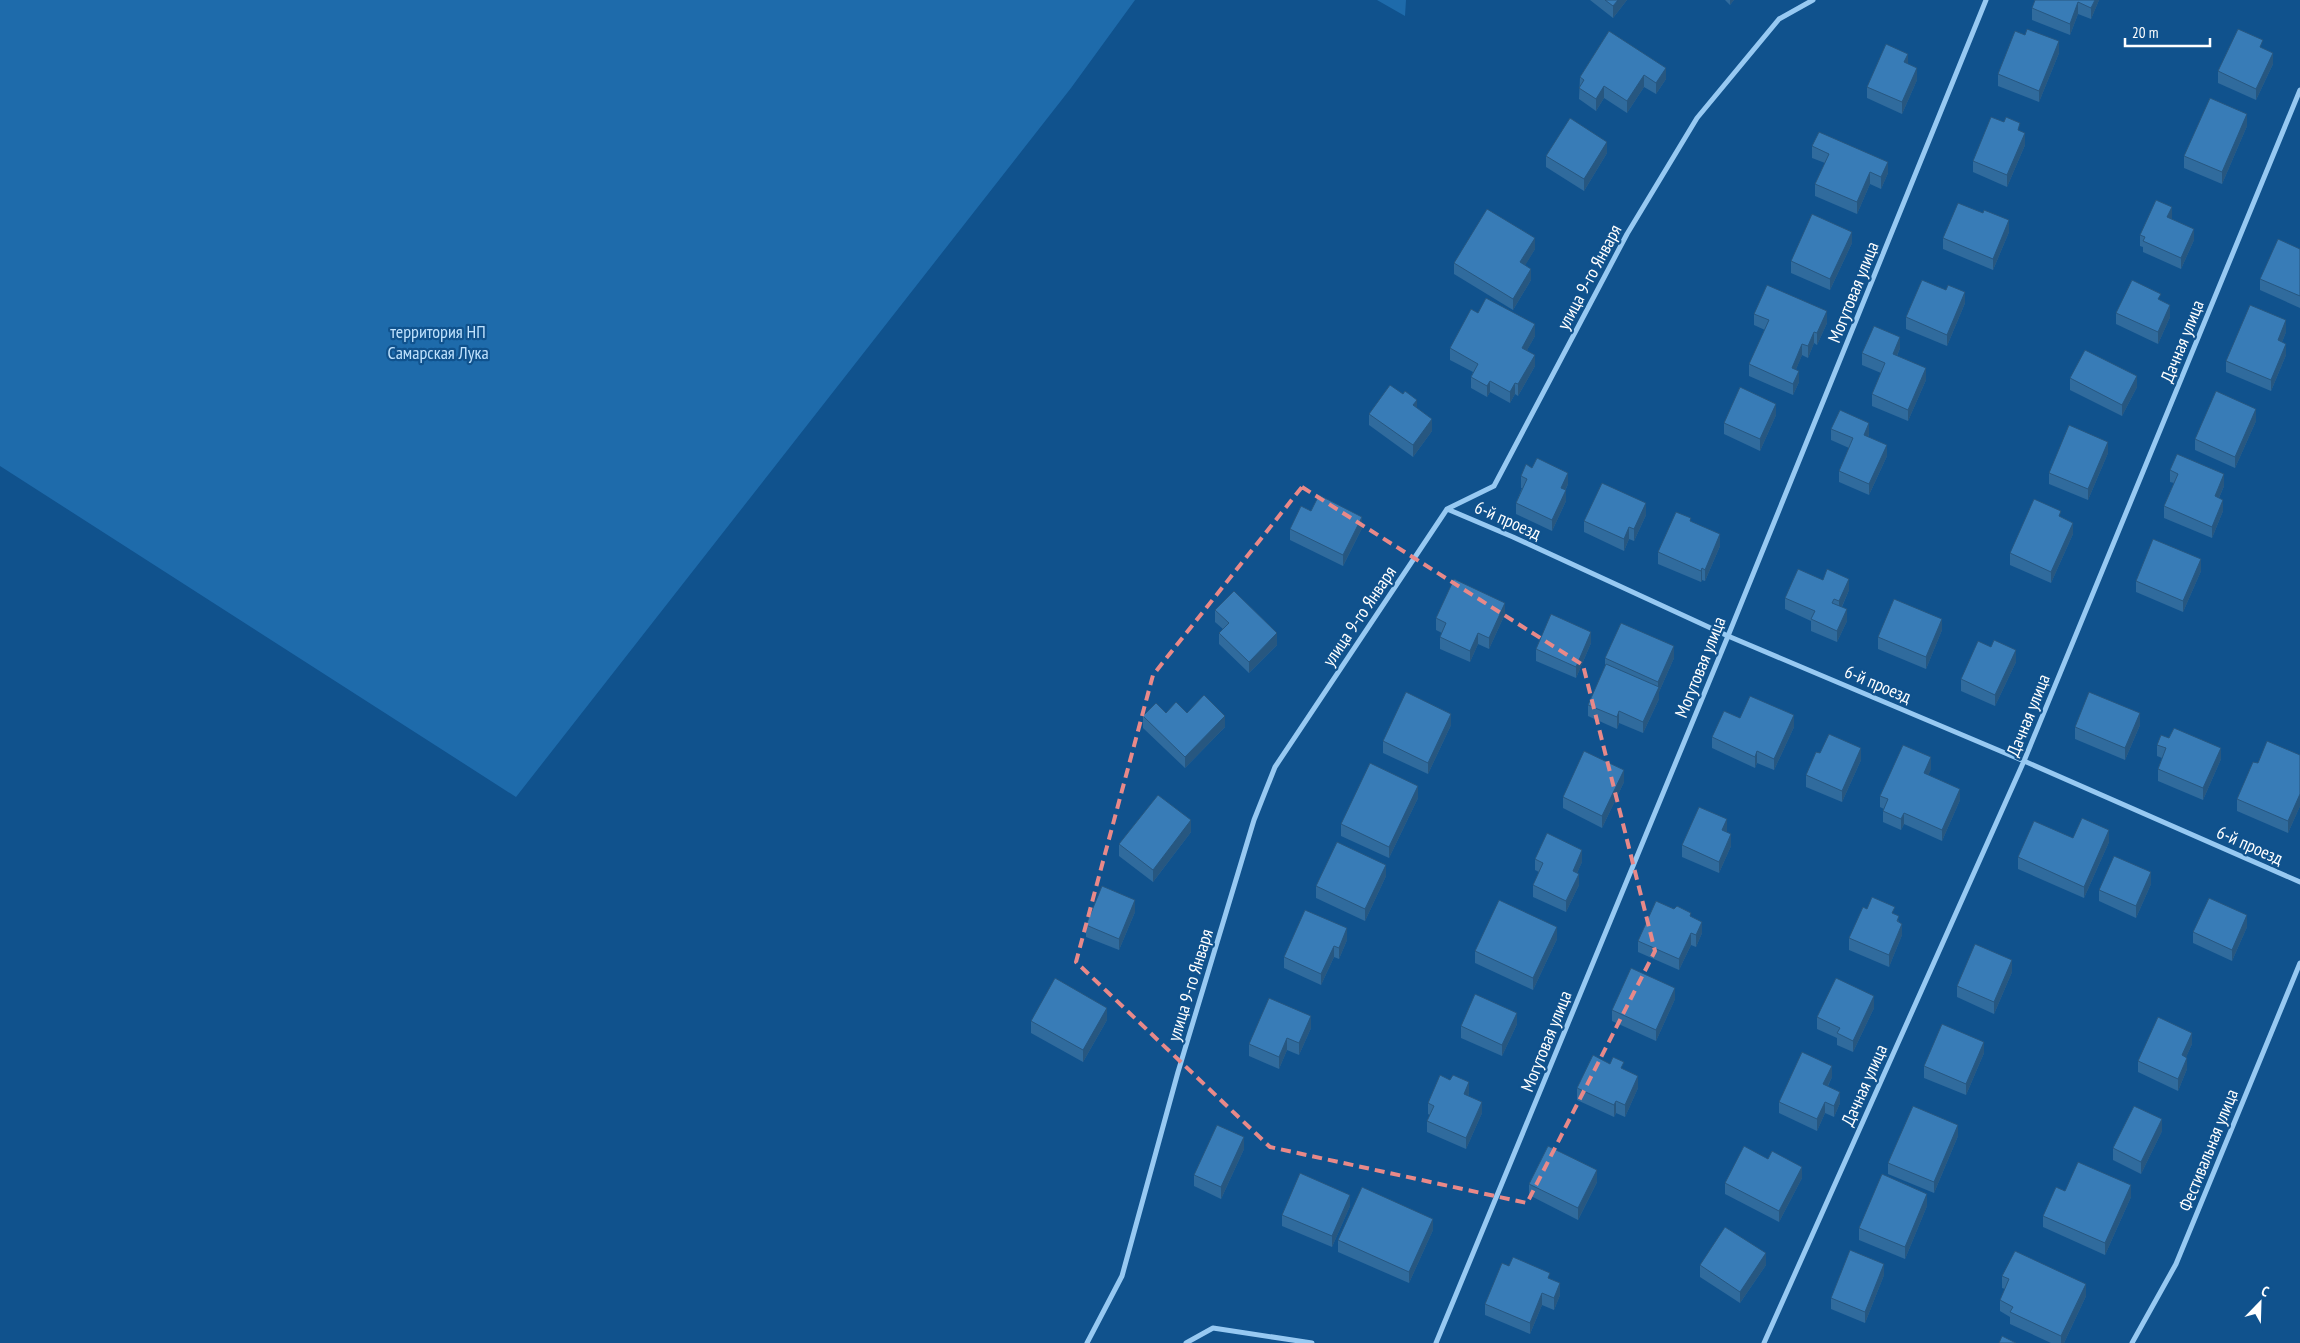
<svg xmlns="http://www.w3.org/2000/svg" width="2300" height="1343" font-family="'PT Sans Narrow',sans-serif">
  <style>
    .green { fill: #1e6bab }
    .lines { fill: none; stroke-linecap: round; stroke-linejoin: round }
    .minor { stroke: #97c9f2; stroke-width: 5 }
    .wall { fill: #306b9d }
    .shaded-wall { fill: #275780 }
    .building { fill: #387cb7; stroke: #275780 }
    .marked { fill: none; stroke: #e88989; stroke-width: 4; stroke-dasharray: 10 6; stroke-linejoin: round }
    .labels { text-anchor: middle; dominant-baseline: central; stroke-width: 4.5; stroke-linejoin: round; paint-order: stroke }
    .street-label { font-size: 18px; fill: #fff; stroke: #10528d }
    .park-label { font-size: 18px; fill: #bee1fd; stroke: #10528d }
  </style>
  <rect width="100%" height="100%" fill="#10528d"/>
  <path class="green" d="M0,0h1135l-64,88 -555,709 -516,-331z
    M1377,0h29l-1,16z"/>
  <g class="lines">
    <path class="minor" d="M1447,509l66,28 215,99 296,125 276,121
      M1087,1343l35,-67 56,-204 76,-252 21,-53 172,-258 47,-23 133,-252 70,-116 82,-99 34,-19
      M1186,1343l27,-15 99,15
      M1436,1343l292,-707 258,-636
      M1764,1343l260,-582 276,-671
      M2132,1343l44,-79 124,-301"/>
  </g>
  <path class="wall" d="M1590,0h37l-14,18z
    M1725,0h9l-4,5z
    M2099,0l-8,19 -13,-5 -8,21 -38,-15v-12z
    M1609,31l57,48 -10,15 -12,-7 -17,26 -23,-15 -8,13 -17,-12 1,-22z
    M2025,35l34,18 -20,49 -41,-16v-12z
    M2263,48l10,16 -17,36 -38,-17v-12z
    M1917,80l-15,34 -35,-16v-11z
    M2247,126l-25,58 -38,-16v-12z
    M2020,131l5,14 -18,42 -34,-15v-11z
    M1812,146l76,27 -7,16 -11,-5 -13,30 -42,-18v-12l10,-21 -13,-5z
    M1607,153l-23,38 -38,-24v-11z
    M2172,218l-1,1 23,21 -13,29 -38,-17v-5l-3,-1v-11z
    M2009,232l-16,38 -50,-21v-11z
    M1852,243l-22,47 -39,-17v-12z
    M1535,249l-10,16 6,15 -18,30 -59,-36v-11z
    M2300,249v59l-40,-18v-11z
    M1946,290l19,13 -18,43 -41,-17v-12z
    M1478,313l57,23 -8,14 8,16 -17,30 -3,-2 -5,9 -20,-11 -3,5 -16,-9v-11l2,-5 -23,-12v-12z
    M2116,313l54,4 -12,27 -42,-20z
    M1754,314l73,9 -10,22 -3,-2 -6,15 -6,-3 -6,14 3,13 -6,13 -44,-19v-12l16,-34 -11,-5z
    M2286,332l-4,10 4,13 -15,36 -45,-19v-11z
    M1900,348l-3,8 29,24 -18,41 -36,-15v-12l9,-21 -19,-8v-12z
    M2070,378l67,9 -15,29 -52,-26z
    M1417,408l15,23 -19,26 -44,-32v-11z
    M1776,415l-16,36 -36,-17v-11z
    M2256,421l-21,47 -40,-18v-11z
    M1831,429l38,5 -1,3 19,19 -18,39 -30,-13v-11l10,-23 -18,-8z
    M2108,453l-20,47 -39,-16v-11z
    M2170,470l54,16 -5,12 4,13 -11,27 -48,-20v-12l10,-23 -4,-1z
    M1521,476l47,8 -2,5v12l-14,30 -36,-17v-11l6,-15h-1z
    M1311,511l51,17 -19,38 -53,-26v-11z
    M1646,515l-12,26 -5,-2 -5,12 -40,-19v-11z
    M2061,517l12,17 -22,49 -41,-18v-12z
    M1691,521l29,25 -15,35 -3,-1 -1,2 -43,-18v-12z
    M2201,571l-18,41 -47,-20v-11z
    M1849,590l-7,17 5,14 -10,21 -26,-11v-10l-26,-12v-11z
    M1215,610l62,35 -28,28 -30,-29v-11l4,-4 -8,-7z
    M1505,614l-16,35 -11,-5 -8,18 -30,-13v-12l2,-4 -6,-3v-12z
    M1942,630l-16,39 -48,-20v-12z
    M1591,643l-15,35 -40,-17v-12z
    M1991,647l25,15 -21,44 -34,-15v-12z
    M1605,658h69l-15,34v7l-16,34 -24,-10 -2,6 -29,-13v-11l17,-38z
    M1166,713h21l38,14 -40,41 -42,-40v-12z
    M1740,718l54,9 -20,43 -17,-7 -2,5 -43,-20v-11z
    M1451,725l-23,49 -45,-21v-12z
    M2140,725l-15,35 -50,-21v-12z
    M2157,745l64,14 -18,41 -45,-19v-12l4,-11 -5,-2z
    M1820,753l41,7 -19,42 -36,-15v-12z
    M2300,755v51l-12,27 -51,-22v-12l21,-36z
    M1931,769l-3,6 32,25 -18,41 -38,-17 -3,6 -18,-8v-11l1,-2 -4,-2v-11z
    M1624,782l-22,46 -39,-20v-11z
    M1418,798l-29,60 -48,-22v-12z
    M1727,831l-1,1 5,14 -12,27 -37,-16v-12z
    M1191,832l-38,50 -34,-26v-12z
    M2073,838l36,4 -25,56 -66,-29v-12z
    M1535,859l47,3 -5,11 2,12 -13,27 -33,-15v-12l6,-13 -4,-2z
    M1386,876l-21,45 -49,-23v-12z
    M2151,884l-15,34 -37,-17v-11z
    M1867,909l28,5 4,8 3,13 -13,32 -40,-17v-12z
    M1135,912l-16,38 -33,-13v-12z
    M1691,917l11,16 -6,14 -5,-2 -12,25 -41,-18v-11z
    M2247,927l-15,34 -39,-18v-11z
    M1557,939l-24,51 -58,-27v-12z
    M1347,940l-8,19 -5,-2 -13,28 -37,-17v-11z
    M2012,972l-18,42 -37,-17v-11z
    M1675,999l-19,42 -44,-20v-11z
    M1874,1008l-21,44 -16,-7v-7l-20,-9v-12z
    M1107,1020l-24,42 -52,-29v-12z
    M1517,1024l-15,32 -41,-18v-12z
    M1311,1028l-12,27 -12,-5 -8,19 -30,-13v-12z
    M2192,1044l-6,13 1,12 -9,22 -40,-19v-11z
    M1984,1053l-18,42 -42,-17v-12z
    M1624,1070l14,18 -13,29 -9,-4 -2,4 -37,-17v-12z
    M1832,1077l-4,9 12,17 -6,14 -9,-4 -8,18 -38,-18v-11z
    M1469,1093l-1,3 14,17 -16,36 -39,-17v-11l3,-6 -2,-1v-11z
    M2162,1131l-21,43 -28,-14v-12z
    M1958,1136l-24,57 -46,-19v-11z
    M1244,1149l-23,50 -27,-13v-11z
    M1768,1159l34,19 -23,44 -54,-28v-11z
    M1597,1182l-19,38 -49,-25v-11z
    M2065,1191l66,6 -26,58 -62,-28v-11z
    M1350,1206l-18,41 -50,-21v-11z
    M1927,1206l-22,53 -46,-19v-12z
    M1433,1230l-24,53 -71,-31v-12z
    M1700,1265h66l-26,38 -40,-26z
    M1509,1266l41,13 10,16 -6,15 -12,-5 -12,29 -45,-19v-11z
    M1884,1275l-19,48 -34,-14v-11z
    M2002,1276l84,20 -22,47h-13l-41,-19v-7l-10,-6v-11l5,-11 -3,-1z"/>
  <path class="shaded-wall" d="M1618,0h9l-14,18v-12z
    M1730,0h4l-4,5z
    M2095,0h4l-8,19v-11z
    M2078,2v12l-8,21v-11z
    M2059,41v12l-20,49v-11z
    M2273,53v11l-17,36v-11z
    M1908,54v12l-4,-4z
    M1666,68v11l-10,15v-11z
    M1917,68v12l-15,34v-12z
    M1644,75v12l-17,26v-12z
    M1604,86v12l-8,13v-12z
    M2247,114v12l-25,58v-12z
    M2025,133v12l-18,42v-12z
    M1607,142v11l-23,38v-12z
    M1888,162v11l-7,16v-12z
    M1870,172v12l-13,30v-12z
    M2172,207v11l-5,11v-12z
    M2009,220v12l-16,38v-11z
    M2194,229v11l-13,29v-11z
    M1852,232v11l-22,47v-11z
    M1535,238v11l-15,25v-12z
    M1531,269v11l-18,30v-11z
    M1965,292v11l-18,43v-11z
    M2170,305v12l-12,27v-12z
    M1827,311v12l-10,22v-12z
    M2286,320v12l-8,20v-12z
    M1535,324v12l-13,23v-11z
    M1814,332v11l-6,15v-12z
    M1900,337v11l-7,17v-11z
    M1802,344v11l-10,24v-11z
    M2286,344v11l-15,36v-11z
    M1535,355v11l-17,30v-12z
    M1926,368v12l-18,41v-11z
    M1799,371v11l-6,13v-11z
    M2137,376v11l-15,29v-11z
    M1490,381v11l-3,5v-11z
    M1515,383v11l-5,9v-11z
    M1417,400v11l-4,-6z
    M1776,404v11l-16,36v-12z
    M2256,409v12l-21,47v-11z
    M1432,419v12l-19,26v-12z
    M1869,423v11l-5,12v-11z
    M2108,442v11l-20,47v-11z
    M1887,445v11l-18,39v-11z
    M1568,473v11l-7,15v-11z
    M2224,474v12l-9,21v-11z
    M1566,490v11l-14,30v-11z
    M2223,500v11l-11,27v-11z
    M1646,503v12l-12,26v-12z
    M1362,517v11l-19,38v-11z
    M2073,523v11l-22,49v-11z
    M1629,527v12l-5,12v-12z
    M1720,534v12l-15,35v-11z
    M2201,559v12l-18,41v-11z
    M1702,568v12l-1,2v-11z
    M1849,579v11l-10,23v-12z
    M1505,603v11l-16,35v-11z
    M1847,609v12l-10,21v-11z
    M1942,619v11l-16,39v-12z
    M1591,632v11l-15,35v-11z
    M1277,633v12l-28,28v-11z
    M1478,633v11l-8,18v-11z
    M1674,646v12l-15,34v7l-16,34v-11l15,-33v-7z
    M2016,650v12l-21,44v-11z
    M1619,711v12l-2,6v-12z
    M2140,713v12l-15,35v-12z
    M1451,714v11l-23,49v-11z
    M1794,715v12l-20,43v-11z
    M1225,716v11l-40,41v-11z
    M1861,748v12l-19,42v-11z
    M2221,748v11l-18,41v-12z
    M1757,751v12l-2,5v-11z
    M1931,757v12l-7,15v-11z
    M1624,770v12l-22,46v-12z
    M1418,786v12l-29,60v-11z
    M1960,789v11l-18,41v-11z
    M2300,794v12l-12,27v-12z
    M1904,813v11l-3,6v-11z
    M1727,819v12l-5,10v-11z
    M1191,820v12l-38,50v-12z
    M2109,830v12l-25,56v-11z
    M1731,834v12l-12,27v-11z
    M1582,850v12l-9,20v-11z
    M1386,865v11l-21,45v-12z
    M2151,872v12l-15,34v-12z
    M1579,874v11l-13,27v-11z
    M1135,900v12l-16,38v-11z
    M2247,915v12l-15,34v-11z
    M1702,922v11l-6,14v-12z
    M1902,924v11l-13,32v-12z
    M1557,927v12l-24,51v-12z
    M1347,928v12l-8,19v-11z
    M1691,933v12l-12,25v-11z
    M1334,946v11l-13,28v-11z
    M2012,960v12l-18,42v-12z
    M1675,988v11l-19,42v-11z
    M1874,996v12l-21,44v-11z
    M1107,1008v12l-24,42v-12z
    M1517,1013v11l-15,32v-11z
    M1311,1016v12l-12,27v-12z
    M2192,1033v11l-10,22v-11z
    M1287,1038v12l-8,19v-12z
    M1984,1042v11l-18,42v-11z
    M2187,1058v11l-9,22v-12z
    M1832,1066v11l-9,18v-11z
    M1638,1076v12l-13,29v-12z
    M1469,1082v11l-5,13v-12z
    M1840,1092v11l-6,14v-11z
    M1616,1101v12l-2,4v-12z
    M1482,1102v11l-16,36v-11z
    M1825,1102v11l-8,18v-12z
    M2162,1119v12l-21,43v-12z
    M1958,1125v11l-24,57v-11z
    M1244,1137v12l-23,50v-12z
    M1802,1167v11l-23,44v-11z
    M1597,1170v12l-19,38v-12z
    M2131,1185v12l-26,58v-12z
    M1927,1194v12l-22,53v-12z
    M1350,1195v11l-18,41v-11z
    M1433,1219v11l-24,53v-11z
    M1766,1253v12l-26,38v-11z
    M1884,1264v11l-19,48v-11z
    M1560,1283v12l-6,15v-12z
    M2086,1284v12l-22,47h-3v-7z
    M1542,1293v12l-12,29v-11z"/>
  <path class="building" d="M1605,0h13l-5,6z
    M2035,0h60l-4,8 -13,-6 -8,22 -38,-16z
    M2027,29l32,12 -20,50 -41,-17 17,-43 10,4z
    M2238,29l25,11 -3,7 13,6 -17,36 -38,-18z
    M1609,31l57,37 -10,15 -12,-8 -17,26 -23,-15 -8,13 -17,-11 5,-8 -4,-3z
    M1886,44l22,10 -4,8 13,6 -15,34 -35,-15z
    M2210,98l37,16 -25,58 -38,-16z
    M1991,117l13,5 2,-5 14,6 -2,7 7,3 -18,42 -34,-14z
    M1570,118l37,24 -23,37 -38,-23z
    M1819,132l69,30 -7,15 -11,-5 -13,30 -42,-18 14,-30 -17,-8z
    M2156,200l16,7 -5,10 27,12 -13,29 -38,-17 2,-4 -5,-2z
    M1958,203l25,10 1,-3 25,10 -16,39 -50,-21z
    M1487,209l48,29 -15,24 11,7 -18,30 -59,-36z
    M1812,214l40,18 -22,47 -39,-18z
    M2278,239l22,10v47l-40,-17z
    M1922,280l24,10 2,-5 17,7 -18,43 -41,-18z
    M2132,280l29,14 -3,5 12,6 -12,27 -42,-19z
    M1767,285l60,26 -10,22 -3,-1 -6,14 -6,-2 -10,24 7,3 -6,13 -44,-20 20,-44 -15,-6z
    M1486,298l49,26 -13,24 13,7 -17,29 -3,-1 -5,9 -20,-11 -3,5 -16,-9 7,-13 -28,-16 21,-39 7,4z
    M2250,305l36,15 -8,20 8,4 -15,36 -45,-19z
    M1874,326l26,11 -7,17 33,14 -18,42 -36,-16 13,-31 -23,-10z
    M2085,350l52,26 -15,29 -52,-27z
    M1390,385l13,9 2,-3 12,9 -4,5 19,14 -19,26 -44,-31z
    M1740,387l36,17 -16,35 -36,-16z
    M2216,391l40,18 -21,48 -40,-18z
    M1840,410l29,13 -5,12 23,10 -18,39 -30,-13 14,-33 -22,-9z
    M2069,425l39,17 -20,47 -39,-16z
    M2177,454l47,20 -9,22 8,4 -11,27 -48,-21 14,-32 -8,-4z
    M1537,458l31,15 -7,15 5,2 -14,30 -36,-17 11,-24 -6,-3 5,-12 6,4z
    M1602,483l44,20 -12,26 -5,-2 -5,12 -40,-18z
    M1319,495l43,22 -19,38 -53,-26 11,-23 10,5z
    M2034,499l27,12 -2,5 14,7 -22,49 -41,-19z
    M1676,512l15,6 -1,3 30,13 -15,36 -3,-2 -1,3 -43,-19z
    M2153,539l48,20 -18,42 -47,-20z
    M1798,569l25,11 4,-11 22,10 -10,22 -5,-2 -2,4 15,6 -10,22 -26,-12 4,-8 -30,-13z
    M1454,579l51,24 -16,35 -11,-5 -8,18 -30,-14 6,-14 -10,-5z
    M1234,591l43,42 -28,29 -30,-29 10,-10 -14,-13z
    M1894,599l48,20 -16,38 -48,-20z
    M1551,614l40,18 -15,35 -40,-18z
    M1621,623l53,23 -16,36 -53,-24z
    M1994,640l22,10 -21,45 -34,-16 17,-38 13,6z
    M1606,664l53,23 -16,35 -24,-11 -2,6 -29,-12z
    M1406,692l45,22 -23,49 -45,-22z
    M2089,692l51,21 -15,35 -50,-21z
    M1204,695l21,21 -40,41 -42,-41 13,-13 10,10 10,-11 11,11z
    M1750,696l44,19 -20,44 -17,-8 -2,6 -43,-20 12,-26 16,7z
    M2174,728l47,20 -18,40 -45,-19 8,-21 -9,-3 4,-10 8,3z
    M1829,734l32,14 -19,43 -36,-16 10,-23 4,1z
    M2267,741l33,14v39l-12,27 -51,-22 16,-37 5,1z
    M1903,745l28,12 -7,16 36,16 -18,41 -38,-17 -3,6 -18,-8 5,-12 -8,-3z
    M1584,751l40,19 -22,46 -39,-19z
    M1370,763l48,23 -29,61 -48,-23z
    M1158,795l33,25 -38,50 -34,-26z
    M1699,807l28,12 -5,11 9,4 -12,28 -37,-17z
    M2082,818l27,12 -25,57 -66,-30 16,-36 39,17z
    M1547,833l35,17 -9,21 6,3 -13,27 -33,-16 10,-22 -8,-4z
    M1337,842l49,23 -21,44 -49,-23z
    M2114,856l37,16 -15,34 -37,-16z
    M1102,886l33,14 -16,39 -33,-14z
    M1872,897l23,10 -3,6 7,3 -2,5 5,3 -13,31 -40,-17 14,-31 4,2z
    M2209,898l38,17 -15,35 -39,-18z
    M1499,900l58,27 -24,51 -58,-27z
    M1656,901l18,8 3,-3 14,7 -1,3 12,6 -6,13 -5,-2 -12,26 -41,-18z
    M1305,910l42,18 -8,20 -5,-2 -13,28 -37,-17z
    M1975,944l37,16 -18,42 -37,-16z
    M1631,968l44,20 -19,42 -44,-20z
    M1055,978l52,30 -24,42 -52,-29z
    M1836,978l38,18 -21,45 -16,-8 3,-5 -23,-11z
    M1475,994l42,19 -15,32 -41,-19z
    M1269,998l42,18 -12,27 -12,-5 -8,19 -30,-13z
    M2158,1017l34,16 -10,22 5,3 -9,21 -40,-18z
    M1942,1024l42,18 -18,42 -42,-18z
    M1802,1052l30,14 -9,18 17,8 -6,14 -9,-4 -8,17 -38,-17z
    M1593,1055l17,9 3,-7 11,5 -3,6 17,8 -13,29 -9,-4 -2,4 -37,-17z
    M1440,1075l10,5 3,-5 16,7 -5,12 18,8 -16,36 -39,-17 7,-15 -6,-3z
    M1913,1106l45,19 -24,57 -46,-19z
    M2134,1106l28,13 -21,43 -28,-14z
    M1217,1125l27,12 -23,50 -27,-12z
    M1548,1146l49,24 -19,38 -49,-24z
    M1744,1146l24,13 4,-8 30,16 -23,44 -54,-28z
    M2078,1162l53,23 -26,58 -62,-27 13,-29 9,4z
    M1300,1173l50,22 -18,41 -50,-21z
    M1882,1174l45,20 -22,53 -46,-19z
    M1362,1187l71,32 -24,53 -71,-32z
    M1725,1227l41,26 -26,39 -40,-27z
    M1850,1250l34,14 -19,48 -34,-14z
    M2015,1251l71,33 -25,52 -51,-24 3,-5 -13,-7 9,-21 -7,-3z
    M1513,1257l37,16 -2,5 12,5 -6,15 -12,-5 -12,30 -45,-19 17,-41 7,3z
    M2002,1336l14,7h-17z"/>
  <path class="marked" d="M1302,487l281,178 72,286 -128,252 -257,-56 -194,-185 77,-287z"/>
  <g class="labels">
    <g class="street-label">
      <text transform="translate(1589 277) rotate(-62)">улица 9-го Января</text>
      <text transform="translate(1853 292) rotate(-68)">Могутовая улица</text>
      <text transform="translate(2182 341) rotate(-68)">Дачная улица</text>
      <text transform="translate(1508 520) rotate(24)">6-й проезд</text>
      <text transform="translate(1359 616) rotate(-56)">улица 9-го Января</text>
      <text transform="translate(1700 667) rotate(-68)">Могутовая улица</text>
      <text transform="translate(1878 684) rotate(23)">6-й проезд</text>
      <text transform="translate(2028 715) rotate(-68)">Дачная улица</text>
      <text transform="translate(2250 845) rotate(24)">6-й проезд</text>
      <text transform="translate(1190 985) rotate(-73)">улица 9-го Января</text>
      <text transform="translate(1546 1041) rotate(-68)">Могутовая улица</text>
      <text transform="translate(1864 1085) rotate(-66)">Дачная улица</text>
      <text transform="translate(2208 1150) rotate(-68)">Фестивальная улица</text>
    </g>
    <g class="park-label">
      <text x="438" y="331">территория НП<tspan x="438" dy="21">Самарская Лука</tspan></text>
    </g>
  </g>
  <g transform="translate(2260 1303) rotate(23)" stroke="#10528d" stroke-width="4" paint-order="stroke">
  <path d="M0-4L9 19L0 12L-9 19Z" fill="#ffffff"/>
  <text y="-8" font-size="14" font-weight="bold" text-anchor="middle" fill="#ffffff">С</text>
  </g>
  <path d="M2125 38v8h85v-8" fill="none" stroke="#ffffff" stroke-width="2.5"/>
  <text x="2132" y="38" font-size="15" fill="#ffffff" stroke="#10528d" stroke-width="4" paint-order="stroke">20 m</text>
</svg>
